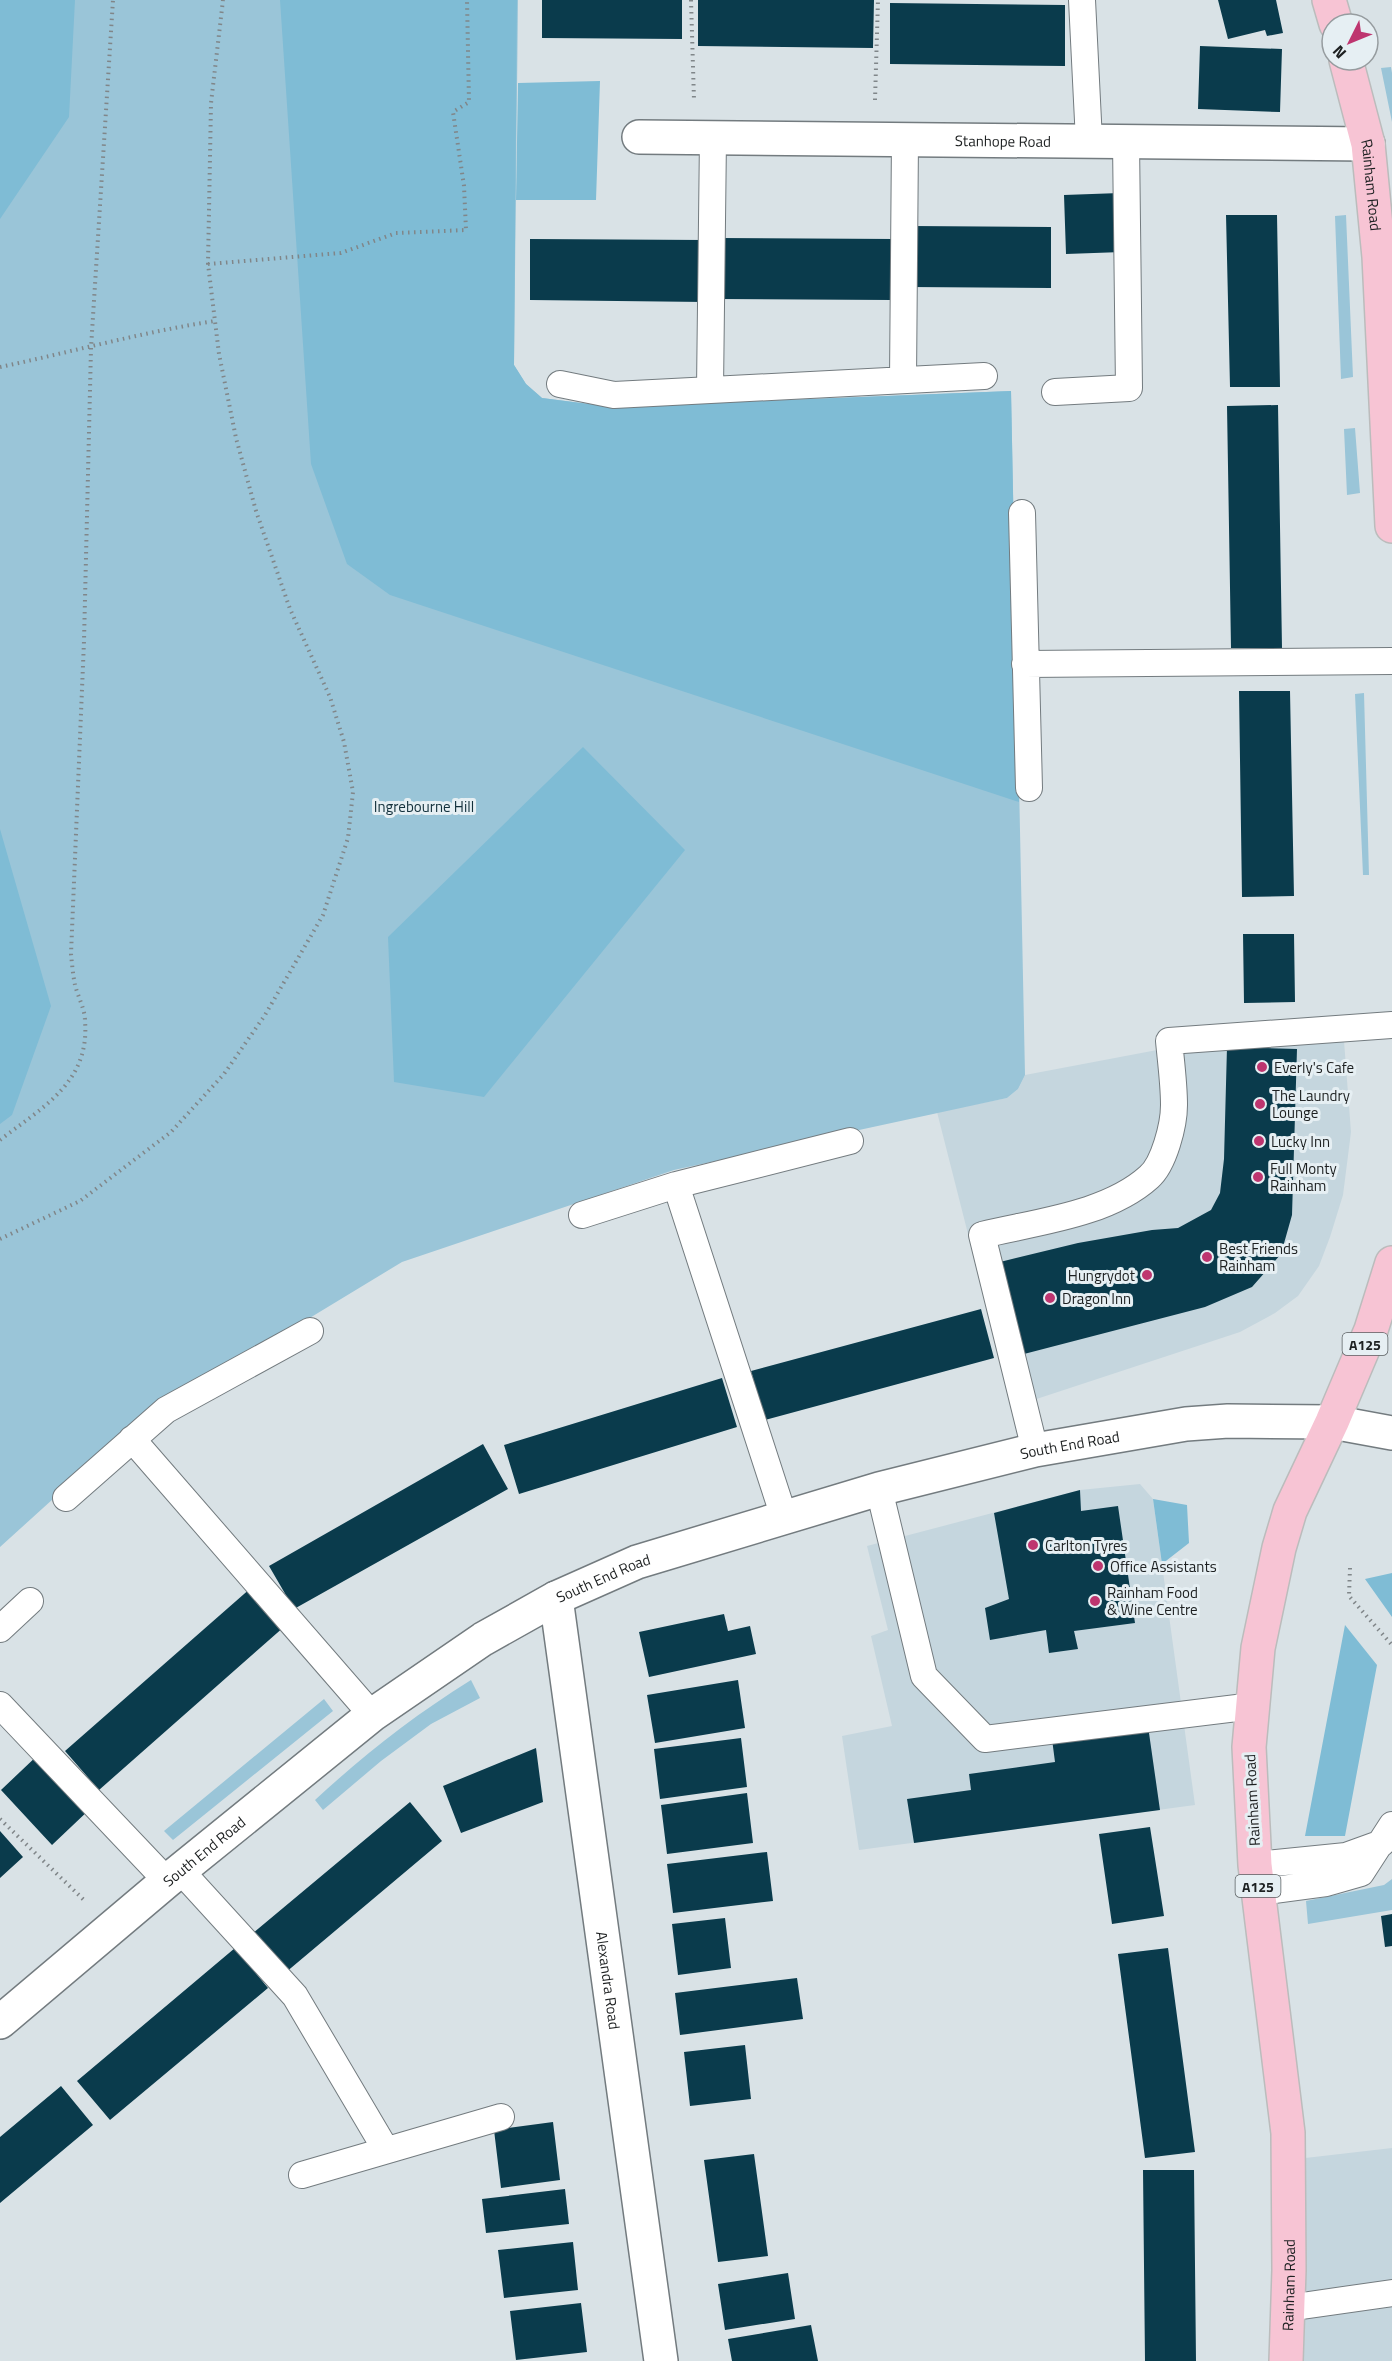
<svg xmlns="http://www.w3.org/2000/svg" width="1392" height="2361" font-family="'Titillium Web',sans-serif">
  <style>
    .built { fill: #c5d6de }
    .green { fill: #9ac5d8 }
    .forest { fill: #7fbcd5 }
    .building { fill: #0a3b4c }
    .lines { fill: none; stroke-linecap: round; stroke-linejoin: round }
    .service-casing { stroke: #737b7f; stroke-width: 28 }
    .minor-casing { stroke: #737b7f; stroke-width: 36 }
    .tertiary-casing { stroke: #737b7f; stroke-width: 36 }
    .primary-casing { stroke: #bbbcbc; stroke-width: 36 }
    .path { stroke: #808689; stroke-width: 4; stroke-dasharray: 1.5 4.5; stroke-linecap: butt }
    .service { stroke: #fff; stroke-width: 26 }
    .minor { stroke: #fff; stroke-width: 33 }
    .tertiary { stroke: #fff; stroke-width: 33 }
    .primary { stroke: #f7c4d4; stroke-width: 33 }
    .poi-dot { fill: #be356f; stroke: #e6eff3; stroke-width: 2 }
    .labels { text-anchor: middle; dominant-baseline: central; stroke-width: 6; stroke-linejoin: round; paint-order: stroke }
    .shield { fill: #e6eff3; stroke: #595e60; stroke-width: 1.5 }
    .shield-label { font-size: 14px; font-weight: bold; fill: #1d2021 }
    .street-label { font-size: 15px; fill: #1d2021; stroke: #e6eff3 }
    .park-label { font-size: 15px; fill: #12303b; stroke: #e6eff3 }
    .poi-label { font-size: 15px; fill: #1d2021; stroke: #e6eff3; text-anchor: start }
  </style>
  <rect width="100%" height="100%" fill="#d9e2e6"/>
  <path class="built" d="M1342,1015l9,117 -8,63 -13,42 -11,29 -21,30 -23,17 -35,19 -228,75 -75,-295 70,-14 11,-9 7,-14z
    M1140,1484l13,15 42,306 -336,45 -17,-114 50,-10 -21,-90 17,-6 -21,-84 213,-56z
    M1392,2148v213h-106l2,-201z"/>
  <path class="green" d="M0,0h518l-4,365 12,19 16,14 70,9 399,-16 14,684 -7,14 -11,9 -333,72 -272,92 -264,160 -138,125z
    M1391,67l1,6v49l-11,-54z
    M1346,215l7,162 -12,2 -6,-163z
    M1355,428l5,65 -13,2 -3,-66z
    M1364,693l5,182h-6l-8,-181z
    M471,1680l9,18 -49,26 -50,37 -58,49 -8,-10c51,-47 97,-83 156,-120z
    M324,1699l9,12 -160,129 -9,-9z
    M1392,1879v31l-84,14 -2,-23 78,-16z"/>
  <path class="forest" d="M0,0h75l-6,117 -69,102z
    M280,0h237l-3,365 12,19 16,14 70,9 399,-16 8,411 -629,-207 -43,-31 -36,-100z
    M600,81l-4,119h-80l2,-117z
    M583,747l102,103 -201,247 -90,-15 -6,-145z
    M0,829l51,177 -39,109 -12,9z
    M1153,1499l34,6 2,38 -27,21z
    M1392,1573v44l-27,-38z
    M1345,1625l32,40 -32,171h-40z"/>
  <path class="building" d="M542,0h140v39l-140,-1z
    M698,0h176l-1,48 -175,-2z
    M1218,0h58l7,33 -16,3 -2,-6 -37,9z
    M890,3l175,2v61l-175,-2z
    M1200,46l82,3 -2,63 -82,-3z
    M1120,193l2,59 -56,2 -2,-59z
    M1226,215h51l3,172h-50z
    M911,226l140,1v61l-141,-1z
    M719,238l175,1 -1,61 -174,-1z
    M530,239l175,1v62l-175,-2z
    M1278,405l4,243h-51l-4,-242z
    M1239,691h51l4,205 -52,1z
    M1243,934h51l1,68 -51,1z
    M1227,1047l70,2 -5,166 -11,39 -29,33 -47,20 -181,47 -24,-92 78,-19 74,-13 26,-2 33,-18 9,-17 4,-34z
    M981,1309l13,49 -229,62 -14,-49z
    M722,1378l15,49 -218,67 -15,-49z
    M483,1444l25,45 -214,120 -25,-43z
    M1080,1490l1,21 37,-5 17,117 -61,8 4,18 -29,4 -3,-23 -56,10 -5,-32 24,-9 -15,-86z
    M252,1587l33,39 -186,164 -34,-39z
    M724,1614l4,17 22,-5 6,28 -107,23 -10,-45z
    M738,1680l7,48 -90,15 -8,-48z
    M1148,1726l12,84 -246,33 -7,-44 64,-9 -2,-16 86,-12 -3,-23z
    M741,1738l6,49 -87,12 -6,-50z
    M536,1748l7,54 -82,31 -18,-47z
    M40,1753l51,55 -39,37 -51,-55z
    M747,1793l6,50 -86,11 -6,-49z
    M410,1802l32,39 -157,132 -33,-39z
    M1150,1827l14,89 -52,8 -13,-90z
    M0,1831l23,26 -23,21z
    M767,1852l6,49 -100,12 -6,-49z
    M1392,1914v32l-7,1 -4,-31z
    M725,1918l6,50 -53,7 -6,-51z
    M235,1948l33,40 -158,132 -33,-39z
    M1168,1948l27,204 -50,6 -27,-204z
    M797,1978l6,41 -123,16 -5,-42z
    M745,2045l6,54 -61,7 -6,-54z
    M61,2086l32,39 -93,78v-66z
    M553,2122l7,58 -59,8 -7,-58z
    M754,2154l14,102 -50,6 -14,-102z
    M1143,2170h51l2,191h-51z
    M565,2189l4,35 -83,9 -4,-34z
    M573,2242l5,48 -74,8 -6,-48z
    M788,2273l7,46 -70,11 -7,-46z
    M581,2303l6,49 -71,8 -6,-49z
    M811,2325l7,36h-86l-4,-22z"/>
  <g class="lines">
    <defs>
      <path id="service" d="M1082,0l7,141
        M903,380l2,-241
        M560,384l54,11 370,-19
        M710,389l3,-252
        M1055,392l74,-4 -3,-246
        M1022,513l7,275
        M1025,664l367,-3
        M676,1185l108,332
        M582,1215l94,-30 174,-44
        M132,1439l240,276
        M1035,1450l-53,-215c53,-13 125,-20 167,-58 15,-13 25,-52 25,-72 0,-21 -3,-43 -5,-64l223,-16
        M879,1489l45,187 61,63 268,-33
        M66,1498l100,-88 144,-79
        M0,1629l30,-28
        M0,1705l167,176
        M1255,1865l91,-9 36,-13
        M180,1870l115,126 91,154
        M1259,1892l67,-9 35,-10 31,-48
        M302,2175l199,-58
        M1288,2308l104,-15"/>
      <g id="minor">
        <path id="s1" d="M639,137l729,7"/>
        <path id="s2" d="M556,1598l105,763"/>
      </g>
      <g id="tertiary">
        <path id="s3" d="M0,2022l167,-141 205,-166 111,-76 73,-41 81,-36 242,-73 156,-39 151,-26 42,-3 104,1 60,11"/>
      </g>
      <g id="primary">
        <path d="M1329,0l7,24"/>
        <path id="s4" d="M1346,60l22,84 11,113 13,269"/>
        <path id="s5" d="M1286,2361l3,-91 -1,-137 -33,-268 -6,-118 9,-99 21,-100 11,-37 42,-89 39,-92 21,-67"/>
      </g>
    </defs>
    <use href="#service" class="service-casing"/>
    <use href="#minor" class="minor-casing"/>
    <use href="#tertiary" class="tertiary-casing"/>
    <use href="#primary" class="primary-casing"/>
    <path class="path" d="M691,0l3,100
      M875,100l3,-100
      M208,264l133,-11 55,-20 70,-3 -2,-44 -11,-74 16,-10 -2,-102
      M0,367c72,-15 142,-35 215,-46
      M0,1140c43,-33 90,-58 85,-119 0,-12 -7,-24 -10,-36 -2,-10 -3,-21 -4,-31l13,-313 7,-293 22,-348
      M0,1239l80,-38 91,-69 53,-58 41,-59 58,-100 25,-77 5,-46 -9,-50 -14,-45 -40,-88 -34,-98 -20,-73 -17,-84 -11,-90 3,-161 12,-103
      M1350,1568l-1,28 43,49
      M0,1819l85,82"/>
    <use href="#service" class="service"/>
    <use href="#minor" class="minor"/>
    <use href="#tertiary" class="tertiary"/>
    <use href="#primary" class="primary"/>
  </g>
  <g class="poi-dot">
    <circle cx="1262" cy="1067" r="6"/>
    <circle cx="1260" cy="1104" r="6"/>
    <circle cx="1259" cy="1141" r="6"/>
    <circle cx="1258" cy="1177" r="6"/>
    <circle cx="1207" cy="1257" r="6"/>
    <circle cx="1147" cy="1275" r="6"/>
    <circle cx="1050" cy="1298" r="6"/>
    <circle cx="1033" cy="1545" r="6"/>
    <circle cx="1098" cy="1566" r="6"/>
    <circle cx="1095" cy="1601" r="6"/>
  </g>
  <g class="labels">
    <g class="shield">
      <rect x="1342.5" y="1333" width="45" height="22" rx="4.5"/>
      <rect x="1235.5" y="1875" width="45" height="22" rx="4.5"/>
    </g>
    <g class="shield-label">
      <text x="1365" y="1344">A125</text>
      <text x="1258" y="1886">A125</text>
    </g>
    <g class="street-label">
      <text stroke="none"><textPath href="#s1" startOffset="364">Stanhope Road</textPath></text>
      <text stroke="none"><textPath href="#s4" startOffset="128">Rainham Road</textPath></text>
      <text stroke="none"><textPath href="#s3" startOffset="1238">South End Road</textPath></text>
      <text stroke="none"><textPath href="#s3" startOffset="752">South End Road</textPath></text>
      <text transform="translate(1252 1800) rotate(-93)">Rainham Road</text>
      <text stroke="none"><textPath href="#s3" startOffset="266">South End Road</textPath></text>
      <text stroke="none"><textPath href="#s2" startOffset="386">Alexandra Road</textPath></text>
      <text stroke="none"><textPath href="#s5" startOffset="76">Rainham Road</textPath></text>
    </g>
    <g class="park-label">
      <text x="424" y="806">Ingrebourne Hill</text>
    </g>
    <g class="poi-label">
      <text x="1274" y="1067">Everly's Cafe</text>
      <text x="1272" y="1095">The Laundry<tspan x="1272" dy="17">Lounge</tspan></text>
      <text x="1271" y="1141">Lucky Inn</text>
      <text x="1270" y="1168">Full Monty<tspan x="1270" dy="17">Rainham</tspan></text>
      <text x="1219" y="1248">Best Friends<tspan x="1219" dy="17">Rainham</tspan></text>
      <text x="1135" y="1275" text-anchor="end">Hungrydot</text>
      <text x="1062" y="1298">Dragon Inn</text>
      <text x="1045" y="1545">Carlton Tyres</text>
      <text x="1110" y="1566">Office Assistants</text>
      <text x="1107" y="1592">Rainham Food<tspan x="1107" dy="17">&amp; Wine Centre</tspan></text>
    </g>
  </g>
  <g transform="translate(1350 42) rotate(227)"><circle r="28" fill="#e6eff3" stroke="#969c9f" stroke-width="1.5"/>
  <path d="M0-4.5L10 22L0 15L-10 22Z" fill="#be356f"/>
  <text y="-9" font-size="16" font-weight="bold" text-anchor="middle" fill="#1d2021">N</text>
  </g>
</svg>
